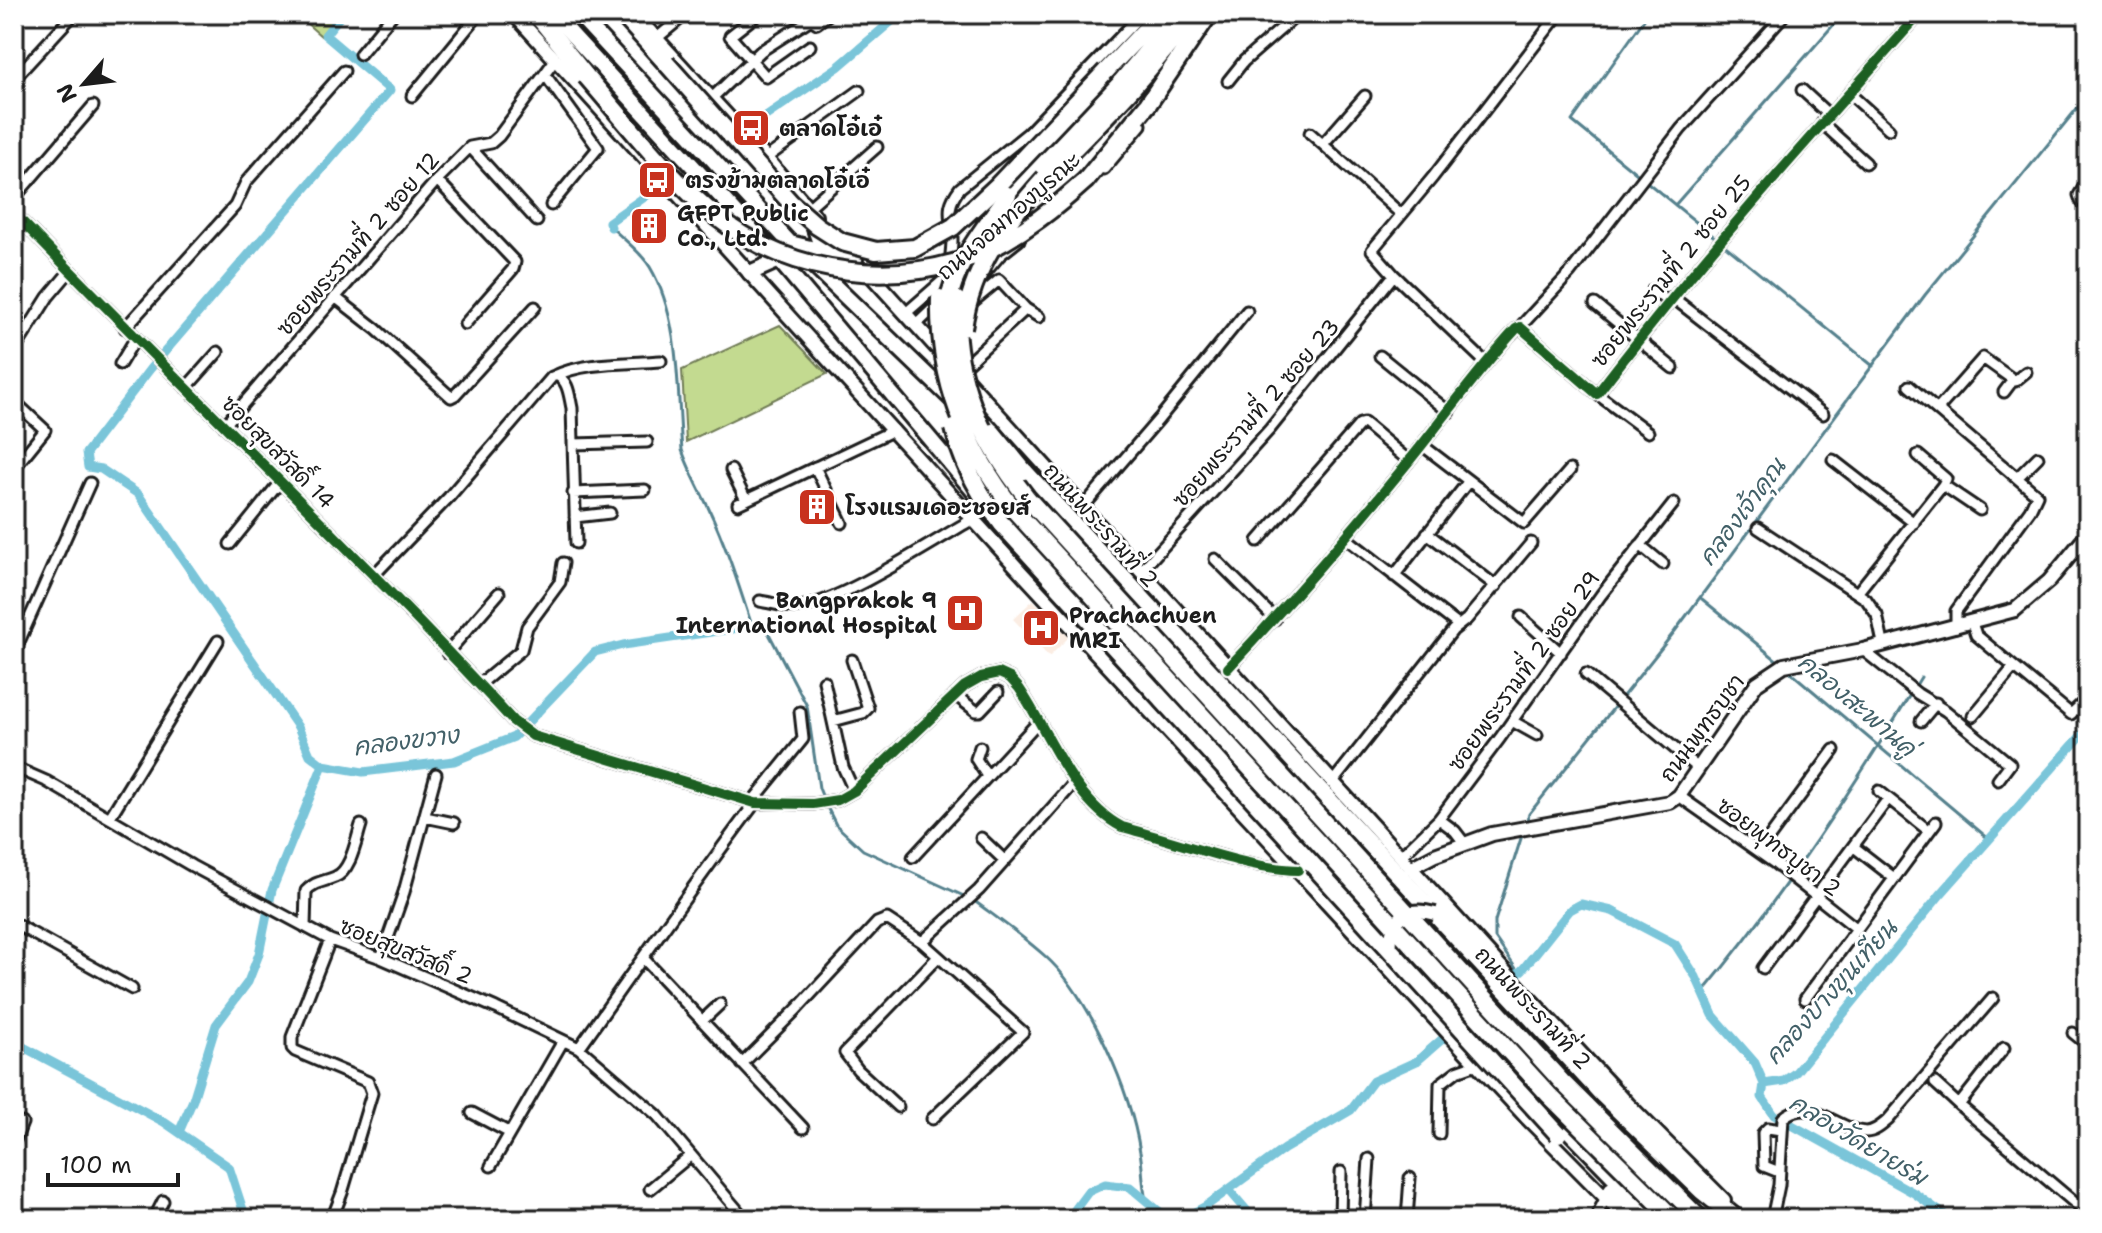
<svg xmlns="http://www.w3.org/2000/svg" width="2102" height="1233" font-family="'Shantell Sans','Playpen Sans Thai',sans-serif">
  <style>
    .built { fill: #fbede3 }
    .green { fill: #c3da90; stroke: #707b56; stroke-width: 2 }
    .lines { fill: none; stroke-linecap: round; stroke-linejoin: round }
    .stream { stroke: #54818d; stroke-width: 3 }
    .canal { stroke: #7ac5d9; stroke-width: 9 }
    .street-casing { stroke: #1c1c1c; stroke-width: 15 }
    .secondary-casing { stroke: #1c1c1c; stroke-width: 18 }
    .primary-casing { stroke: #1c1c1c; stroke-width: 20 }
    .highway-casing { stroke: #1c1c1c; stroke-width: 22 }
    .street { stroke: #fff; stroke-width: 9 }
    .secondary { stroke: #fff; stroke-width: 12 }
    .primary { stroke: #fff; stroke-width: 14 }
    .highway { stroke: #fff; stroke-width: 16 }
    .secondary-bridge-casing { stroke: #1c1c1c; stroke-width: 18; stroke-linecap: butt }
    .highway-bridge-casing { stroke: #1c1c1c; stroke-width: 22; stroke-linecap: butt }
    .secondary-bridge { stroke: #fff; stroke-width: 12 }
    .highway-bridge { stroke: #fff; stroke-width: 16 }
    .cycleway-casing { stroke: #fff; stroke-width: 15 }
    .cycleway { stroke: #1b5e20; stroke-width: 10 }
    .labels { text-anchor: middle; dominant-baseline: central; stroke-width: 6; stroke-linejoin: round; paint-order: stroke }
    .poi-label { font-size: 22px; font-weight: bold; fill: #1c1c1c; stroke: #fff; text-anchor: start }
    .street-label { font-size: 22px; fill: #1c1c1c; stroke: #fff }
    .water-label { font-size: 24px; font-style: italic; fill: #426068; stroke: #fff }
  </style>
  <rect width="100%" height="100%" fill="#fff"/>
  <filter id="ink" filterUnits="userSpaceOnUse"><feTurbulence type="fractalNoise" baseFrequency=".0125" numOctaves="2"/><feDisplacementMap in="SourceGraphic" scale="16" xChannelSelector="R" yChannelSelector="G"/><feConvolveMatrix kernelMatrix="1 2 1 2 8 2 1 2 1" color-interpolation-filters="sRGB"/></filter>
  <g filter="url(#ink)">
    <path class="built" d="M1033,600l36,37 -20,20 -36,-38z"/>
    <path class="green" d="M296,14h43l-18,22z
      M780,325l47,49 -141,68 -4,-72z"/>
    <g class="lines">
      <path class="stream" d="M1648,14l-76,107 301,245
        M1675,205l168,-191
        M611,227c12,12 30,25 39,40 31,52 27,125 32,183 7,20 17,38 26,57 18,38 31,79 44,119l15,4 40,76 12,82 4,10
        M1702,599l77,63
        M1788,670l202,170
        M826,805l10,20 27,25 103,47
        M1525,825l4,-11 146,-183 250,-336 163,-200
        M973,900c24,18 50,36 72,56 45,40 86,137 95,196 3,16 2,32 6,48
        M1519,973l-24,-35v-17l28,-89
        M1702,993c82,-98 152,-207 219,-316"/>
      <path class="canal" d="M757,122l81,-55 62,-53
        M611,227l-2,-5 44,-31
        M323,765l-13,-10 -12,-28 -160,-233 -37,-25 -13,-2 -2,-14 64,-84 240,-279 -65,-55 17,-21
        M14,1042l150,80 65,45 17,52
        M1764,1084l-2,13 12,18 140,78 36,26
        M179,1132l14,-32 23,-75 32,-43 11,-28 13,-64 51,-125 40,7 91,-11 60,-24 81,-85 28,-7 129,-19
        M1229,1190l25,29
        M1068,1219l20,-27 17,-8 25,3 31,26 23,5 22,-12 78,-57 67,-39 22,-29 44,-20 106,-92 47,-59 11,-6 31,7 63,33 21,33 17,38 42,48 9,21 20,-3 12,-9 144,-177 148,-167"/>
      <defs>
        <path id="street" d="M758,14l-28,22 36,41 44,-31
          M657,38l29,-24
          M360,54l33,-40
          M546,76l52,72 -47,57
          M14,79l60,-65
          M1228,81l16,-20 54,-47
          M1802,90l27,25
          M1849,93l40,36
          M412,96l67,-82
          M712,98l49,-47 50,-32 6,4 12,-9
          M1822,123l44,40
          M1310,133l91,81
          M1323,144l42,-48
          M470,147l67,74
          M766,158l93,-67
          M1104,169l37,-44
          M437,180l78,82 -2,7 -48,55
          M2088,180l-9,15 2,6 7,6
          M14,198l79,-92
          M808,208l69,-61
          M14,213c164,171 338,334 499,508l20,15 222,67 58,1 25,-4 16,-9 111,-105 16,-9 18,-4 11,5 9,10c30,44 54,114 103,139 51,13 125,42 176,43
          M984,274l16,-19 19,-15
          M956,286l24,-24
          M1653,290l15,12
          M335,297l41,32 75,68 4,-2 80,-88
          M1672,297l151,117
          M1595,304l78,64
          M1026,309l13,8
          M906,313l40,-35 3,-5c1,-12 3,-23 3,-34 0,-24 -8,-30 8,-51l68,-55 114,-119
          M917,324l23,-22
          M1520,327l50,-54 111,-144 104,-115
          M125,328l110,-122 11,-24 98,-111
          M14,351l34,-54 22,-26
          M1380,356l69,56
          M1486,363l-92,-88 -22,-25 61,-73 126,-163
          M120,364l15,-25
          M961,369l65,-60 -27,-29 -29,24
          M556,375c13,6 13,20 16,33l4,135
          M1909,386l128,109 -7,15 -74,101v16
          M186,388l32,-36
          M2004,392l9,-12
          M1597,394l51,38
          M14,401l31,29 -25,31 -6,2
          M1938,409l45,-51 32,23 11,-9
          M224,426l213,-246 33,-33 21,-4 8,-7 56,-76
          M573,444l74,-2
          M1422,445l102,78 46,-53
          M1918,455l28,24 -3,6 37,25
          M1833,460l81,63
          M815,467l27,56
          M731,470l15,30
          M2017,478l21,-21
          M573,493l72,-3
          M738,504l156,-74
          M1083,507l76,-88 88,-108
          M575,517l35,-4
          M1758,528l108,71 11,16 6,28
          M1427,533l69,53
          M1346,538l112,87
          M1258,541l102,-117 4,-1 45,38
          M230,544l50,-62
          M1640,545l23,19
          M1215,559l60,60
          M1141,571l129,-142 124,-154
          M374,575l75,-78 103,-120c33,-16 73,-13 109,-16
          M1394,576l74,-94
          M1857,593l86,-108
          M760,601c12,2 25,6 37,6 38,-1 139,-67 176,-88
          M1521,617l40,36
          M1972,623l4,12 38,32 -41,49
          M1863,650l55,44 28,17 64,53 -12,16
          M14,653l76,-170
          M447,653l52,-60
          M2014,667l57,47 17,-16
          M1228,668c63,-67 123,-136 181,-207 36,-44 68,-90 107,-132l4,-2 77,67c101,-133 212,-256 323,-380
          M1586,674l112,94
          M824,681l19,86 11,24
          M479,685l42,-35 6,-23 33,-45 3,-19
          M955,695l21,16h4l18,-19
          M833,721l30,-8 5,-5 -16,-48
          M1512,721l25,14
          M1921,721l15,-18
          M980,747l-4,12 11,17
          M14,767l32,14 146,85 138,74 51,18 115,50 83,40 78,67 88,104
          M1332,783l121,-153 14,-11 64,-76
          M1879,791l50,40
          M1679,796l94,66 83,66
          M752,802l51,-63 -3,-27
          M110,817l108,-176
          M425,817l29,6
          M1439,819l16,12 10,13
          M981,838l23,22
          M1854,847l40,31
          M1759,852l75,-102
          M913,857l126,-136
          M1400,857l39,-38 61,-81 101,-143 73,-92
          M14,923l118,66
          M305,927l1,-36c9,-10 18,-9 29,-14 16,-6 21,-37 26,-52
          M330,940l-38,97v11l3,3 73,31 4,11 -30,100 -10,26
          M922,942l57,-52 96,-108
          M381,958l23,-66 32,-118
          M644,959l159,169
          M1763,968l125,-169
          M1805,999l131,-177
          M702,1021l18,-17
          M2073,1033l15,12
          M579,1048c58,-82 115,-164 176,-245
          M2004,1048l-45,57 129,109
          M742,1064l55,-55 80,-86 10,-4 35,23 101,90 -91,87
          M1935,1083l24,22
          M898,1107l-40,-37 -13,-17 93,-96
          M472,1113l38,20
          M1439,1134l1,-50 17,-13 20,-7
          M14,1143l8,-20
          M491,1166l72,-125
          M1779,1172l-15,-6 -1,-33 5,-5 13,2
          M650,1189l41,-34
          M154,1219l9,-18
          M1340,1219l1,-47
          M1365,1219l4,-60
          M1407,1219l3,-41
          M1595,1219l10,-20
          M1772,1219l7,-34 4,-67c26,-24 55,13 83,14 9,0 16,-7 22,-12l105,-122"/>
        <path id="secondary" d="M514,14l507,558 505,545 101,102
          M634,14l132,144 49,58
          M866,270l79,87
          M966,379l566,622 96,103 96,96
          M1410,868l25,-13 57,-21 178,-32 9,-6 78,-113 27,-18 79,-15 152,-40 34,-29 39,-47"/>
        <path id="primary" d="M553,14l226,246 198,235
          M578,14l212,229 167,161
          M812,220l19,55
          M790,243l65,16
          M750,273l29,-13
          M1289,768l64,75"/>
        <path id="highway" d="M536,14l50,62
          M622,14l44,49
          M1106,71l54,-57
          M1045,178c52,-53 105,-104 147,-164
          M1086,180l62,-76 61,-90
          M1008,195l114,-114 56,-67
          M1024,471l578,623 100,97 35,28
          M1300,833l53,66
          M1504,1063l120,123 37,33
          M1612,1190l31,29"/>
      </defs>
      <use href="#street" class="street-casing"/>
      <use href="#secondary" class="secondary-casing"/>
      <use href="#primary" class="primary-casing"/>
      <use href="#highway" class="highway-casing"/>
      <use href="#street" class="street"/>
      <use href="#secondary" class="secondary"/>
      <use href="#primary" class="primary"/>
      <use href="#highway" class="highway"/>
      <defs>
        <path id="secondary-bridge" d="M1391,952c-3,-31 13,-47 44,-38"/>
        <path id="highway-bridge" d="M666,63l125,140 26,23 25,16 34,9 39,-3 38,-21 45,-42 108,-114
          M586,76c42,48 82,102 132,142 73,58 184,72 270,32 37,-18 68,-43 98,-70
          M940,298c-2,81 25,149 75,213l534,584 125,124
          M956,299c-4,78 24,140 72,200l534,583 138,137
          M946,310c9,-47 34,-77 62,-115
          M963,328c9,-61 42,-106 82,-150
          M954,428c8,36 25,66 47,95l557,611
          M992,432l32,39"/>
      </defs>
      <use href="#secondary-bridge" class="secondary-bridge-casing"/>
      <use href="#highway-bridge" class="highway-bridge-casing"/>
      <use href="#secondary-bridge" class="secondary-bridge"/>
      <use href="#highway-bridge" class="highway-bridge"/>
      <defs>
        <path id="cycleway" d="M14,213c164,171 338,334 499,508l20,15 222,67 58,1 25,-4 16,-9 111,-105 16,-9 18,-4 11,5 9,10c30,44 54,114 103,139 51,13 125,42 176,43
          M1228,668c63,-67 123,-136 181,-207 36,-44 68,-90 107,-132l4,-2 77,67c101,-133 212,-256 323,-380"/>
      </defs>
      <use href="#cycleway" class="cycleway-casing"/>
      <use href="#cycleway" class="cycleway"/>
    </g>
  </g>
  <defs>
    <symbol id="bus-square" viewBox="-11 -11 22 22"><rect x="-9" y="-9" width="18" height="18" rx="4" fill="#c8321e" stroke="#fff"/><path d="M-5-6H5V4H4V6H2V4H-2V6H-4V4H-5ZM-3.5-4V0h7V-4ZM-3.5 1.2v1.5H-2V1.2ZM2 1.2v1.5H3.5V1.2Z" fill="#fff"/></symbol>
    <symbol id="building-square" viewBox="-11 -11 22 22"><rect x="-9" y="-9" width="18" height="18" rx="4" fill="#c8321e" stroke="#fff"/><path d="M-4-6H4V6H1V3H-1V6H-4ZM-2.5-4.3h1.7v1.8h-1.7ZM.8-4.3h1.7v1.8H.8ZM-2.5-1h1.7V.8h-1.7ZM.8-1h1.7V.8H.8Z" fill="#fff"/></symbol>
    <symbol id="hospital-square" viewBox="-11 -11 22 22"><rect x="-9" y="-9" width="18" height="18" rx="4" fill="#c8321e" stroke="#fff"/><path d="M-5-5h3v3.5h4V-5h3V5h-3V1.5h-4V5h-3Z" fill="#fff"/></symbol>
  </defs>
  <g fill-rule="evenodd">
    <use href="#bus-square" x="729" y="106" width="44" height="44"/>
    <use href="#bus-square" x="635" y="158" width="44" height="44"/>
    <use href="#building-square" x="627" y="204" width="44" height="44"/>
    <use href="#building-square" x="795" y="485" width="44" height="44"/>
    <use href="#hospital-square" x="943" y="591" width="44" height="44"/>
    <use href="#hospital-square" x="1019" y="606" width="44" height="44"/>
  </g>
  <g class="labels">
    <g class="poi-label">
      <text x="779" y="128">ตลาดโอ๋เอ๋</text>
      <text x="685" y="180">ตรงข้ามตลาดโอ๋เอ๋</text>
      <text x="677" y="213">GFPT Public<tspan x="677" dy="25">Co., Ltd.</tspan></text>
      <text x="845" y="507">โรงแรมเดอะชอยส์</text>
      <text x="937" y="600" text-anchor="end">Bangprakok 9<tspan x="937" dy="25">International Hospital</tspan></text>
      <text x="1069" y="615">Prachachuen<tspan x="1069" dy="25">MRI</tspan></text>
    </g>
    <g class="street-label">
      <text transform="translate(1009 216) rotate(-41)">ถนนจอมทองบูรณะ</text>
      <text transform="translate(358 244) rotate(-49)">ซอยพระรามที่ 2 ซอย 12</text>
      <text transform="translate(1671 271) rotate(-51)">ซอยพระรามที่ 2 ซอย 25</text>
      <text transform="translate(1256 413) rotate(-49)">ซอยพระรามที่ 2 ซอย 23</text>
      <text transform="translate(278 452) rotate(45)">ซอยสุขสวัสดิ์ 14</text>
      <text transform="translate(1101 525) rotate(48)">ถนนพระรามที่ 2</text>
      <text transform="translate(1524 671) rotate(-54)">ซอยพระรามที่ 2 ซอย 29</text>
      <text transform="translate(1702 728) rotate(-54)">ถนนพุทธบูชา</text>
      <text transform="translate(1779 847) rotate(37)">ซอยพุทธบูชา 2</text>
      <text transform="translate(406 951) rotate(22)">ซอยสุขสวัสดิ์ 2</text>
      <text transform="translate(1533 1008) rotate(47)">ถนนพระรามที่ 2</text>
    </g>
    <g class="water-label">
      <text transform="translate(1742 512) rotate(-53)">คลองเจ้าคุณ</text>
      <text transform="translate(1857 705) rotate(40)">คลองสะพานคู่</text>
      <text transform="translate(406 741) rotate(-7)">คลองขวาง</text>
      <text transform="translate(1831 992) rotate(-48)">คลองบางขุนเทียน</text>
      <text transform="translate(1858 1140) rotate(31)">คลองวัดยายร่ม</text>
    </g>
  </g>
  <rect width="2102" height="1233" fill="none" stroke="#fff" stroke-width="48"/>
  <rect x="24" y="24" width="2054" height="1185" fill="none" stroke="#1c1c1c" stroke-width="3" filter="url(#ink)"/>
  <g transform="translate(84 84) rotate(242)" stroke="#ffffff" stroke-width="6" paint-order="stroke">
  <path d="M0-6L14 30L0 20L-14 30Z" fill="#1c1c1c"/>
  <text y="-12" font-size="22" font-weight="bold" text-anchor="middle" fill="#1c1c1c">N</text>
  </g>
  <path d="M48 1173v12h130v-12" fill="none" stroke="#1c1c1c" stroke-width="4"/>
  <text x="60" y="1173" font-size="24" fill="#1c1c1c" stroke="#ffffff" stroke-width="6" paint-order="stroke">100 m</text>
</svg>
